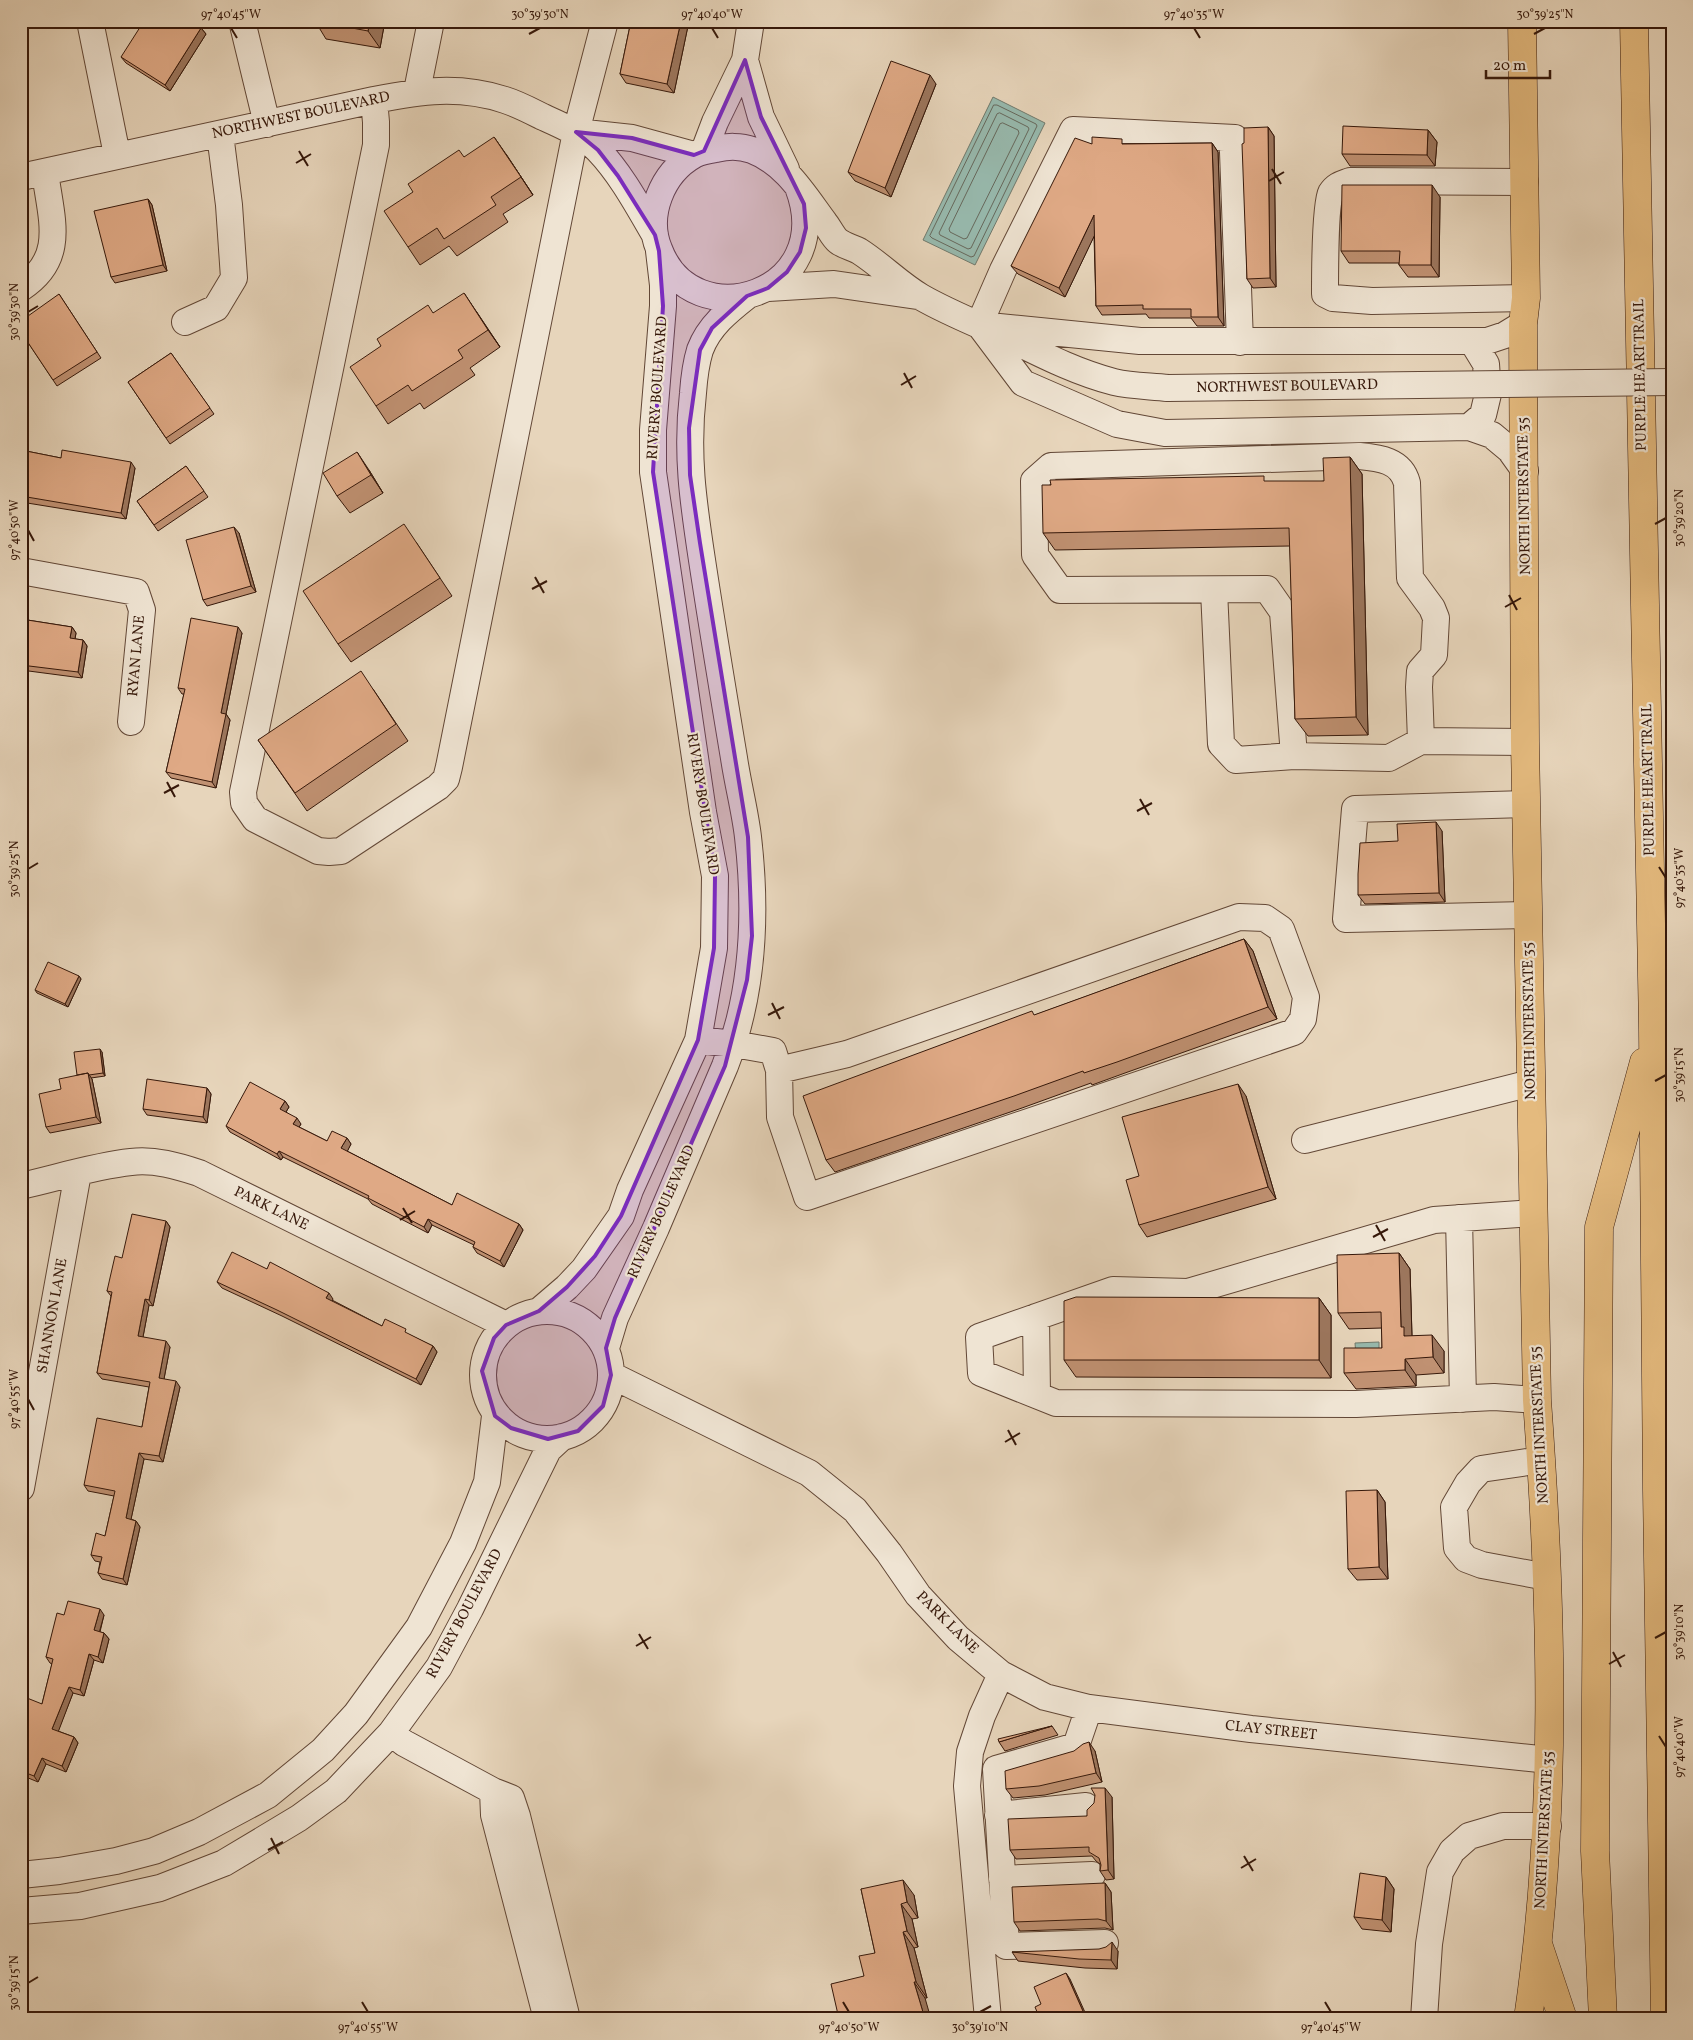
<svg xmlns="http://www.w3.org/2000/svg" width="1693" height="2040" font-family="Vollkorn,serif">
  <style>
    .water { fill: #97b9ad; stroke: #70796c }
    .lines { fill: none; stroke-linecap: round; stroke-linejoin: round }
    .shore { stroke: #66685c; stroke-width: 1 }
    .minor-casing { stroke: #624736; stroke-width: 28 }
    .major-casing { stroke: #36180a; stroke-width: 29 }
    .highway-casing { stroke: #36180a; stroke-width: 29 }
    .minor { stroke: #efe4d3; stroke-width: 26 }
    .major { stroke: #e4ba7e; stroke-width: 28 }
    .highway { stroke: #e4ba7e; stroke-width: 28 }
    .minor-bridge-casing { stroke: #624736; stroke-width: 28; stroke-linecap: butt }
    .minor-bridge { stroke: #efe4d3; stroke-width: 26 }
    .wall { fill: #c09172; stroke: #36180a }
    .shaded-wall { fill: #9c765d; stroke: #36180a }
    .building { fill: #dfa985; stroke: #36180a }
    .marked { fill: #7b2cbf; fill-opacity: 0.2; stroke: #7b2cbf; stroke-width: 4; stroke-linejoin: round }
    .ticks { fill: none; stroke: #36180a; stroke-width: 2 }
    .labels { text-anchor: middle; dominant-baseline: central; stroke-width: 4.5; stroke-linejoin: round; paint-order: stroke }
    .street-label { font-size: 15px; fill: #36180a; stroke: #efe4d3 }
    .neatline { fill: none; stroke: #36180a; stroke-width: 2 }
    .ticks-label { font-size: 12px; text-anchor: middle; fill: #36180a }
  </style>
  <rect width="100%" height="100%" fill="#e7d5bb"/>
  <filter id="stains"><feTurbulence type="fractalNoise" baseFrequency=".004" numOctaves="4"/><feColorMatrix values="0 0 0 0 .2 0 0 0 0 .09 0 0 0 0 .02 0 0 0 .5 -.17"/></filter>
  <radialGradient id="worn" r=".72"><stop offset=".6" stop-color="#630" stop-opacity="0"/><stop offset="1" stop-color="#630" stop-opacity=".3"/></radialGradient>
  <path class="water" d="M993,97l52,26 -70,142 -52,-25z
    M1379,1342v15h-23l-1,-14z"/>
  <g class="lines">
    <path class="shore" d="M994,105h3l39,19 1,2 -63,130 -3,1 -39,-19 -2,-2z
      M1000,113l28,14 1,2 -58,119 -3,1 -28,-14 -1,-2 58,-119z
      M1003,123l15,7 1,3 -52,105 -3,1 -14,-7 -1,-3 51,-105z"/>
    <defs>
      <path id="minor" d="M90,21l27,134
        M242,21l25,103
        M745,60l16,57 25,52
        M417,91l14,-70
        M374,100l2,22v23l-133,647 1,11 11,16 63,32 11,1 12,-1 97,-64 8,-8 3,-12 127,-635 29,-111
        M576,132l56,6 62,17
        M704,151l11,-29 30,-62 6,-39
        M21,177l353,-77c47,-9 84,-15 131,0 13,4 26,11 38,17 20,9 39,17 55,33 23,24 40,56 57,85
        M1525,182l-175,-1c-8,3 -14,4 -19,12 -6,11 -6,85 -6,101l8,4 39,3 154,-3
        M798,187c41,107 -105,153 -139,62 -14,-34 3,-76 35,-94 7,-4 15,-5 22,-6 11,-3 25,-3 36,1 34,13 52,45 73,73 4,5 8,14 13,18 6,5 14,6 21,10 22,14 40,33 62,46 26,15 56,27 83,39 35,17 71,36 110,46 17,4 36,4 54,6
        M21,288c46,-30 30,-69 24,-116
        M768,288l66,-4 83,12
        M185,322l31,-14 18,-30 -5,-73 -9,-71
        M979,325l24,-55 70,-140 162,8 -2,14 7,190
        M981,327l42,56 94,41 48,9 304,-6 23,8 18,15 15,21
        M999,327l141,14h347l18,-6 18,-11
        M1469,427l14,-12 5,-21 -2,-30 -14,-23
        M21,571l115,21 6,18 -11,112
        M1214,590l7,154 15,16 58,-4 95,2 32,-17 104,1
        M1294,756l-11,-144 -16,-23 -207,1 -25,-35 -1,-74 17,-15 308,-10c20,2 42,4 48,27l3,95 22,30 4,10 -2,37 -14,16 -1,16 2,54
        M1526,804l-171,5 -9,110 182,-4
        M698,1040l36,4 39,7 6,19 1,47 27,80 487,-165 9,-13 3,-22 -25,-68 -16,-11 -26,-1 -392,137 -68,16
        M1305,1140l226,-57
        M21,1186c36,-8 73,-20 110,-24 23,-3 47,4 68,11l307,152
        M1534,1213l-100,7 -246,72 -75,-2 -134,47 2,36 75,30 300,1 138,-7 43,3
        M1459,1218l4,181
        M483 1375a64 64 0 1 1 128 0a64 64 0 1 1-128 0Z
        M539,1311l28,-24 17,-18 37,-53 9,-26 68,-150 16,-92 1,-72 -12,-64 -50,-340v-42l10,-124v-21l-4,-34
        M1036,1317l1,78
        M606,1348l9,-30 41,-90 69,-162c28,-72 32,-152 23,-229 -3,-26 -10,-52 -14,-79 -11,-66 -22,-132 -32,-198 -9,-59 -16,-107 -9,-167 1,-14 3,-30 7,-43 9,-24 28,-39 47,-54
        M611,1375l198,98 46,37 34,43 29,42 40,43 43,36 44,23 44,11 162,21 298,31
        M1541,1460l-60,9 -13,14 -14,24 3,41 9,11 16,6 65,12
        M21,1488l57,-315
        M1089,1708l-13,38 -80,23 10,177 99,-3
        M391,1733l13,10 89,48 18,7 6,18 50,203
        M493,1791l1,24 53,204
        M998,1815l88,-9
        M21,1875l38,-4 57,-10 38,-10 45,-19 69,-37 55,-45 33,-36 63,-87 44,-84 24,-61 8,-66
        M1002,1879l90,-4
        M21,1911l59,-5 80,-18 64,-25 75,-45 37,-27 55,-58 48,-66 31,-58 78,-159 14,-13
        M988,2019l-21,-233 3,-34 12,-36 19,-42
        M1424,2019l5,-75 11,-72 12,-21 17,-15 34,-10h45"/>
      <path id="major" d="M1522,21l4,277 -3,26 2,418 12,658c15,206 21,414 -9,619"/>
      <path id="highway" d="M1634,21l19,1008 4,461 8,529
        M1538,1944l25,75
        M1603,2019l-8,-168 4,-624 45,-165"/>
    </defs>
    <use href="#minor" class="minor-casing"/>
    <use href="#major" class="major-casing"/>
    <use href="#highway" class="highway-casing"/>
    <use href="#minor" class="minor"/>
    <use href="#major" class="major"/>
    <use href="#highway" class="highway"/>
    <defs>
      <path id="minor-bridge" d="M1168,388l504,-6"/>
    </defs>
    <use href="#minor-bridge" class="minor-bridge-casing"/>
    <use href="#minor-bridge" class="minor-bridge"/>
  </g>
  <path class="wall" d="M315,21h77l-1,6 -7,-1 -4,22 -54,-9z
    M631,21h58l-15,72 -48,-10 -6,-9z
    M201,28l5,6 -36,57 -44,-28 -5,-6z
    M936,84l-45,113 -36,-16 -7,-9z
    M1268,127l6,9 2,151 -23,1 -6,-9 -3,-136z
    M1428,130l9,12 -2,24h-85l-8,-12z
    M1212,143l6,9 6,174h-27l-6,-8h-42l-3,-4 -44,1 -6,-9 -2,-70 -29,61 -47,-23 -7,-8 81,-122z
    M506,154l27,41 -30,19 5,8 -51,34 -8,-10 -29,19 -12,-18 56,-90z
    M1440,197l-1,80h-31l-9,-12v-2h-50l-8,-12z
    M148,199l4,6 15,66 -52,12 -4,-6z
    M59,294l42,64 -44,28 -36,-54z
    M476,311l24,36 -30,21 5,7 -51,34 -4,-6 -32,21 -12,-18 57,-93z
    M171,353l43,61 -44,30 -42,-62z
    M21,450l40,8 74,10 -9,51 -105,-17z
    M1350,457l12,17 6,261 -60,1 -13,-17 -5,-173 -235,4 -12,-17 281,-52z
    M186,466l22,31 -50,34 -21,-30z
    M369,470l14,23 -33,20 -13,-17z
    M239,533l17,59 -49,14 -4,-6z
    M416,542l36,54 -101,66 -13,-18z
    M21,619l51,8 4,6 -1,6 8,1 4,6 -5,32 -61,-8z
    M242,633l-16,81 4,6 -14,68 -45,-10 -5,-6 18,-78h-2l-4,-6z
    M373,689l35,52 -101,70 -49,-71z
    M1442,831l3,71 -80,2 -7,-9 40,-54z
    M1244,939l9,12 24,68 -152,54 -33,12 -1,-2 -69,25 -187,64 -9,-12 209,-145z
    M79,976l2,3 -13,28 -31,-14 -2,-3z
    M102,1052l3,24 -14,2 1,1 9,44 -51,10 -4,-6 15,-38 16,-14z
    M207,1088l4,6 -4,29 -60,-8 -4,-6z
    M1246,1096l30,103 -129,38 -8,-12v-49z
    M285,1101l4,6 -3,5 15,12 -2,3 28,14 20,-3 4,6 -4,7 105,54 67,19 4,6 -19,37 -27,-14 -4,-6 1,-2 -42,-20 -4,8 -56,-29 -4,-5 -85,-42 -2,3 -51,-28 -4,-6z
    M166,1221l4,6 -17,79 -4,-1 -6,32 27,10 -6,32 16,8 -17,75 -19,-3 -13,60 5,2 4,6 -13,58 -25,-6 -4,-6 2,-11 -5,-1 -4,-6 14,-19 9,-40 -26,-5 -4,-6 58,-58 7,-40 -47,-8 -5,-6 14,-77 -4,-5 15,-33z
    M1399,1253l11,16 2,67 32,15v22l-28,2v11l-60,3 -12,-16 38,-25v-20l-33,1 -11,-16z
    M267,1269l66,30 -1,1 50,26 28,9 23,11 4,6 -16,33 -139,-69 -60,-28 -5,-6z
    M1319,1298l12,17v63l-255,-1 -12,-17z
    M1377,1490l8,12 3,77 -31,1 -9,-11z
    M64,1615h40l-4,17 4,1 5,6 -6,24 -9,-3 -10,36 -11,-3 -15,38 16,6 4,6 -12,29 -20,-8 -8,18 -17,-7v-63l21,-8 10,-40 -2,-1 -4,-6z
    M1052,1726l6,9 -53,16 -6,-9z
    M1095,1751l7,31 -57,13 -32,3 -7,-9z
    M1112,1797l2,82 -8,1 -6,-9v-7l-4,-3 -4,-5 -76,3 -6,-9 77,-34z
    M1386,1877l8,12 -3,43 -29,-3 -8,-12z
    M1105,1883l6,9 2,38 -8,-2 -85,3 -6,-9z
    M861,1889l53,6 4,23 -6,1 6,28 -4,1 13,50h-2l-61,-22 11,-23z
    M1118,1951l-1,18 -32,-1 -67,-7 -6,-9z"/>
  <path class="shaded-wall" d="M370,21h11l3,5 -4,22 -12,-17z
    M387,21h5l-1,6z
    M681,21h8l-15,72 -7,-9z
    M201,28l5,6 -36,57 -5,-6z
    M930,75l6,9 -45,113 -6,-9z
    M1268,127l6,9 2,151 -6,-9z
    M1428,130l9,12 -2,24 -8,-11z
    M494,137l12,17 27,41 -12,-18z
    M1212,143l6,9 6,174 -6,-9z
    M1432,185l8,12 -1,80 -8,-12z
    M148,199l4,6 15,66 -4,-6z
    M1094,215l6,9 -35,73 -6,-9z
    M464,293l36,54 -12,-17z
    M357,452l12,18 14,23 -12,-18z
    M1350,457l12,17 6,261 -12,-18z
    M131,462l4,6 -9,51 -5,-6z
    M234,527l5,6 17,59 -5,-6z
    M72,627l4,6 -2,11 -4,-6z
    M238,627l4,6 -16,81 4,6 -14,68 -4,-6 9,-69z
    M83,640l4,6 -5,32 -4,-6z
    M1436,822l6,9 3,71 -6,-9z
    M1244,939l9,12 24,68 -9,-12z
    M79,976l2,3 -13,28 -3,-3z
    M100,1049l2,3 3,24 -2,-3z
    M88,1073l4,6 9,44 -5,-6z
    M1238,1084l8,12 30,103 -8,-12z
    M207,1088l4,6 -4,29 -4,-6z
    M285,1101l4,6 -5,8 -4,-6z
    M297,1118l4,6 -4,6 -4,-6z
    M347,1138l4,6 -5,10 -5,-6z
    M279,1151l4,6 -2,3 -4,-6z
    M428,1219l4,6 -4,8 -4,-6z
    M166,1221l4,6 -17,79 -4,-6z
    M519,1224l4,6 -19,37 -4,-6z
    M1399,1253l11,16 2,69 -8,-2 -3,-9z
    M329,1293l4,6 -2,5 -5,-6z
    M1319,1298l12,17v63l-12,-18z
    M145,1299l4,6 -7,37 -4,-6z
    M1432,1335l12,16v22l-11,-16z
    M166,1341l4,6 -7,37 -4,-6z
    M433,1346l4,6 -16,33 -5,-6z
    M1405,1359l11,16v11l-11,-16z
    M176,1381l4,6 -17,75 -4,-6z
    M139,1453l5,6 -14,65 -4,-6z
    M1377,1490l8,12 3,77 -9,-12z
    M136,1521l4,6 -13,58 -4,-6z
    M100,1609l4,6 -6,22 -4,-7z
    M104,1633l5,6 -6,24 -5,-6z
    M89,1654l5,6 -10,36 -4,-6z
    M69,1687l4,6 -16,42 -5,-6z
    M74,1737l4,6 -12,29 -4,-6z
    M1089,1742l6,9 7,31 -6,-9z
    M42,1758l4,6 -8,18 -4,-6z
    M1105,1788l7,9 2,82 -6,-9z
    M1386,1877l8,12 -3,43 -9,-12z
    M903,1880l11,15 4,23 -11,-16z
    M1105,1883l6,9 2,38 -7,-9z
    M901,1904l11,15 6,28 -11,-16z
    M903,1932l11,16 13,50 -11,-16z
    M1112,1942l6,9 -1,18 -6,-9z
    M1066,1973l4,6 18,40 -2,-1z
    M914,1982l11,16 6,21h-6z"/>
  <path class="building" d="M144,21h47l10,7 -36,57 -44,-28z
    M315,21h55l-2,10z
    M631,21h50l-14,63 -47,-10z
    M891,61l39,14 -45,113 -37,-16z
    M1343,126l85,4 -1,25 -85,-1z
    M1268,127l2,151 -23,1 -5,-135 2,-1v-15z
    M494,137l27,40 -30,20 5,8 -52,34 -7,-11 -29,19 -24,-36 29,-19 -5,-8 51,-34 5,7z
    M1092,137l30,2v5l90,-1 6,174h-27v-8h-48v-4l-47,1 -2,-91 -35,73 -48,-22 64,-128 17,6z
    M1342,185h90l-1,80h-32l1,-14h-59z
    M148,199l15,66 -52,12 -17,-66z
    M464,293l24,37 -30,20 5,8 -51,33 -4,-6 -32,21 -26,-39 31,-21 -4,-7 51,-34 5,8z
    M59,294l38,58 -44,28 -32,-48v-11z
    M171,353l39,55 -44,30 -38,-56z
    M21,450l40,8 1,-8 69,12 -10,51 -100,-17z
    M357,452l14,23 -34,21 -14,-23z
    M1350,457l6,260 -61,2 -6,-191 -246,5 -1,-48h9l-1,-5 214,-4v5h60l-1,-23z
    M186,466l18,25 -50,34 -17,-24z
    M404,524l36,54 -102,66 -35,-53z
    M234,527l17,59 -48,14 -17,-60z
    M191,618l47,9 -17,86 5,1 -14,68 -46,-10 19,-83 -7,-1z
    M21,619l51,8 -2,11 13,2 -5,32 -57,-7z
    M361,671l35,53 -101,69 -37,-53z
    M1436,822l3,71 -81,2v-21l2,-31 38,-2 -1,-17z
    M1244,939l24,68 -151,55 -33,11 -1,-2 -69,25 -188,64 -23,-64 229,-85 2,4z
    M48,962l31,14 -14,28 -30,-14z
    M100,1049l3,24 -14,2 -1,-2 -11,2 -3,-23z
    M88,1073l8,44 -50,10 -7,-33 22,-5 -2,-10z
    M147,1079l60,9 -4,29 -60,-8z
    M250,1082l35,19 -5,8 17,9 -4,6 34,17 5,-10 15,7 -6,10 111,57 5,-12 62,31 -19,37 -27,-14 2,-5 -47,-23 -4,8 -56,-29 1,-2 -90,-45 -2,3 -51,-28z
    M1238,1084l30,103 -129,38 -13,-45 13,-4 -17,-59z
    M132,1214l34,7 -17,79 -4,-1 -7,37 28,5 -7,37 17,3 -17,75 -20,-3 -13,65 10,3 -13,58 -25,-6 4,-16 -11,-2 5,-22 9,3 10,-45 -31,-6 13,-67 45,9 8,-45 -53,-9 15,-81 -5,-1 8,-35 7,2z
    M232,1252l35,17 3,-7 59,31 -3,5 56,28 3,-7 21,10 -1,3 28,14 -17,33 -139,-69 -60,-28z
    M1399,1253l2,74h3v9l28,-1 1,22 -28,2v11l-61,3v-25h38l-1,-36 -43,1 -1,-58z
    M1076,1297l243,1v62h-255v-59z
    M1377,1490l2,77 -31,2 -2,-78z
    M68,1601l32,8 -6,21 10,3 -6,24 -9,-3 -9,36 -11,-3 -17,42 22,8 -12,29 -20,-8 -8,18 -13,-5v-59l6,-14 15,6 11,-45 -7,-2 11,-44 7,2z
    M1052,1726l-53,16 -1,-3z
    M1089,1742l7,31 -57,13 -33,3 -1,-18 69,-20 9,-7z
    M1091,1788h14l3,82 -8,1 1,-6 -2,-7 -10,-6v-5l-79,3 -2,-31 79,-3v-6l7,-7 1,-8z
    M1360,1873l26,4 -4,43 -28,-3z
    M903,1880l4,22 -6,2 6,27 -4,1 13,50h-2l11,37h-86l-8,-35 33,-8 -5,-20 16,-3 -14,-64z
    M1105,1883l1,38 -8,-2 -84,3 -2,-35z
    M1112,1942l-1,18 -32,-1 -67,-7 87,-3 7,-2z
    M1066,1973l20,45 -3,1h-43l-5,-12 6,-3 -7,-17z"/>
  <path class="marked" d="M745,60l16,57 43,87 2,24 -6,24 -13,20 -19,16 -21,8 -35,32 -12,22 -11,78 1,47 10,68 48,294 4,99 -5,44 -22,86 -110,252 -9,30 5,27 -8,31 -25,25 -30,8 -37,-11 -16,-12 -13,-45 12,-33 12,-13 33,-14 28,-24 28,-31 26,-40 77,-176 16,-92 1,-72 -62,-404 10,-166 -4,-55 -4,-16 -37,-59 -20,-26 -22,-18 56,6 62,17 10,-4z"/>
  <path class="ticks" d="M231,28l6,10M712,28l6,10M1194,28l6,10M529,34l11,-6M1534,34l11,-6M299,151l9,15M296,163l15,-9M1272,169l9,15M1269,181l15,-9M28,312l10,-6M904,373l8,15M901,385l15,-9M1655,524l11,-6M28,530l6,11M535,577l9,16M532,589l15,-8M1509,595l8,15M1505,607l16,-9M167,782l8,15M164,793l15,-8M1140,799l9,16M1137,811l15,-8M1659,867l7,11M28,869l10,-6M772,1003l8,16M768,1015l16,-8M1655,1081l11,-6M403,1208l9,15M400,1220l15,-9M1376,1225l9,16M1373,1237l15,-8M28,1399l6,11M1008,1430l8,15M1005,1442l15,-9M639,1634l9,15M1655,1638l11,-6M636,1646l15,-9M1613,1652l8,15M1609,1664l16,-9M1659,1736l7,11M271,1838l8,16M268,1850l15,-8M1244,1856l9,15M1241,1868l15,-9M28,1983l10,-6M362,2002l6,10M843,2002l6,10M1325,2002l6,10M980,2012l11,-6"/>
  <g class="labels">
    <g class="street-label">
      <text transform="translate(301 116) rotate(-12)">NORTHWEST BOULEVARD</text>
      <text transform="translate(1641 375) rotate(-91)">PURPLE HEART TRAIL</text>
      <text transform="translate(1287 387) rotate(-1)">NORTHWEST BOULEVARD</text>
      <text transform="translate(658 388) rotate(-86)">RIVERY BOULEVARD</text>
      <text transform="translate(1525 496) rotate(-91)">NORTH INTERSTATE 35</text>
      <text transform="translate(137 656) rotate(-85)">RYAN LANE</text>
      <text transform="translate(1649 780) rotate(-91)">PURPLE HEART TRAIL</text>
      <text transform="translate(702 804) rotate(81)">RIVERY BOULEVARD</text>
      <text transform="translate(1530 1021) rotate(-91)">NORTH INTERSTATE 35</text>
      <text transform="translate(271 1209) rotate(26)">PARK LANE</text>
      <text transform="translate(662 1212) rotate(-66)">RIVERY BOULEVARD</text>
      <text transform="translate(53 1316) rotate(-80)">SHANNON LANE</text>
      <text transform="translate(1540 1425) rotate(-93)">NORTH INTERSTATE 35</text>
      <text transform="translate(465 1614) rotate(-62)">RIVERY BOULEVARD</text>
      <text transform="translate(947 1623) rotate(45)">PARK LANE</text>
      <text transform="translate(1271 1731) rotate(6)">CLAY STREET</text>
      <text transform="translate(1545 1830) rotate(-87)">NORTH INTERSTATE 35</text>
    </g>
  </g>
  <rect width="1693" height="2040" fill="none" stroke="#e7d5bb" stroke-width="55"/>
  <path d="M1486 70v8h64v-8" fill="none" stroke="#36180a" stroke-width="2.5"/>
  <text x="1493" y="70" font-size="15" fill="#36180a" stroke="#efe4d3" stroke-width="4" paint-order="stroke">20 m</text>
  <rect x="28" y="28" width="1638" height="1984" class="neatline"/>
  <g class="ticks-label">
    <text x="231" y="18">97°40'45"W</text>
    <text x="540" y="18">30°39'30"N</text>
    <text x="712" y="18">97°40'40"W</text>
    <text x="1194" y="18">97°40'35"W</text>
    <text x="1545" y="18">30°39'25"N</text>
    <text transform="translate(14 312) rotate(-90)" y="4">30°39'30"N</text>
    <text transform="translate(1679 518) rotate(-90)" y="4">30°39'20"N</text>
    <text transform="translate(14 530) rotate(-90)" y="4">97°40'50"W</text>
    <text transform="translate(14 869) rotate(-90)" y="4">30°39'25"N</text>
    <text transform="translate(1679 878) rotate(-90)" y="4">97°40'35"W</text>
    <text transform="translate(1679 1075) rotate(-90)" y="4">30°39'15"N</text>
    <text transform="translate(14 1399) rotate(-90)" y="4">97°40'55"W</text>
    <text transform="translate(1679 1632) rotate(-90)" y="4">30°39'10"N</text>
    <text transform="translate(1679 1747) rotate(-90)" y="4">97°40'40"W</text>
    <text transform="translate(14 1983) rotate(-90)" y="4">30°39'15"N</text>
    <text x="368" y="2031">97°40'55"W</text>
    <text x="849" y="2031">97°40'50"W</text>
    <text x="980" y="2031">30°39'10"N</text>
    <text x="1331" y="2031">97°40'45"W</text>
  </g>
  <rect width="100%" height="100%" filter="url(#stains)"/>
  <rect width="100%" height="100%" fill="url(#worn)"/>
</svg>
